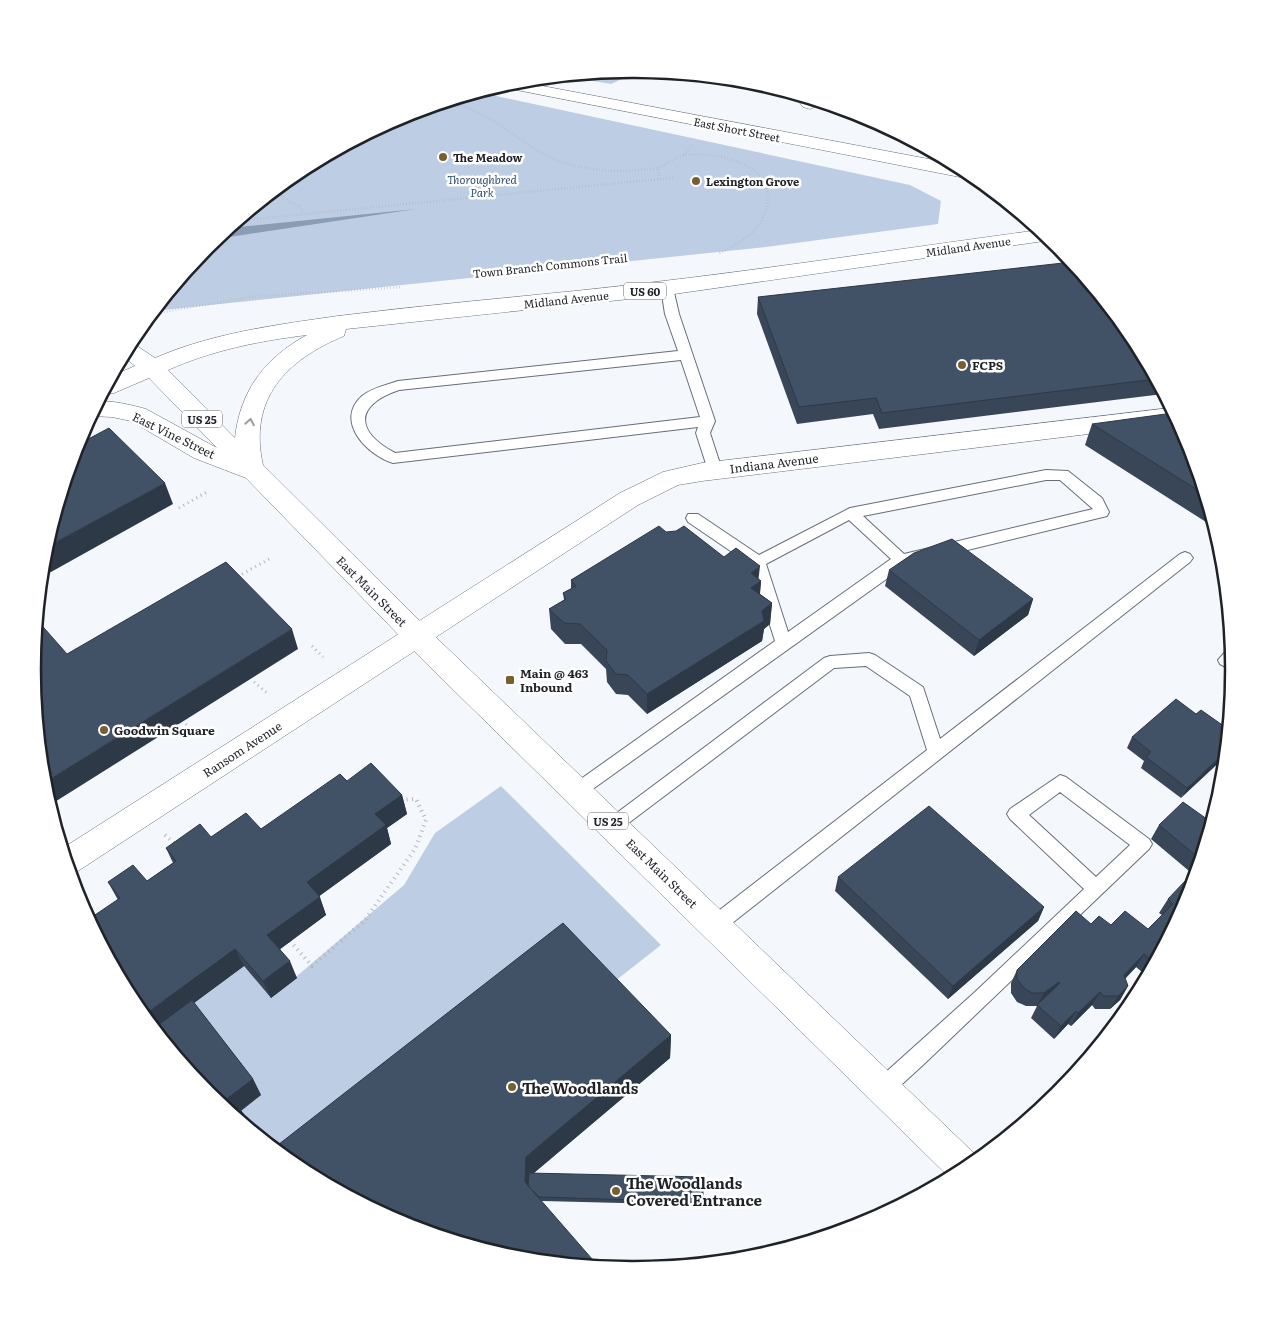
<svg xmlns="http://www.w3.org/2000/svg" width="1266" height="1339" font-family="Literata,serif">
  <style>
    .green { fill: #bdcee4 }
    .water { fill: #8b9db5 }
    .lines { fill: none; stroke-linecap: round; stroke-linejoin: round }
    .service-casing { stroke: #666e79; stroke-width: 2 }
    .minor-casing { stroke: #666e79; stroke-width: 1 }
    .secondary-casing { stroke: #666e79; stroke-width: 1 }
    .primary-casing { stroke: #666e79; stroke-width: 1 }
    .path-far2 { stroke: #b1b4b9; stroke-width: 2.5; stroke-dasharray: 0.5 2.5; stroke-linecap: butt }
    .path-far1 { stroke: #b1b4b9; stroke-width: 3; stroke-dasharray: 1 4; stroke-linecap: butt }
    .path { stroke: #b1b4b9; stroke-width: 4; stroke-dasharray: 1 4.5; stroke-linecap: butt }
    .service { fill: #fff; fill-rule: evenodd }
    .minor { fill: #fff; fill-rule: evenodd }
    .secondary { fill: #fff; fill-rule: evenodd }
    .primary { fill: #fff; fill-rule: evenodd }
    .wall { fill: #384658 }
    .shaded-wall { fill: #2e3947 }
    .building { fill: #415166; stroke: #2e3947 }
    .oneway { stroke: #9a9c9e }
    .poi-dot { fill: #785f30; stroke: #fff; stroke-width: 2 }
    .labels { text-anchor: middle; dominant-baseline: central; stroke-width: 5; stroke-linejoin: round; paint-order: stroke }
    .far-street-label { font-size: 11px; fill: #1f2227; stroke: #fff }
    .far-poi-label { font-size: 11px; font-weight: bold; fill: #1f2227; stroke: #fff; text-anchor: start }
    .far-park-label { font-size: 11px; font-style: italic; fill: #324f74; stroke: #fff }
    .shield { fill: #fff; stroke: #626468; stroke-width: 1 }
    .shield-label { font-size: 11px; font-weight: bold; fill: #1f2227 }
    .poi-label { font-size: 12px; font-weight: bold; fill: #1f2227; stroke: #fff; text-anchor: start }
    .street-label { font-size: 12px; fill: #1f2227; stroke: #fff }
    .near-poi-label { font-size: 15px; font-weight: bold; fill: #1f2227; stroke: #fff; text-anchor: start }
    .rim { fill: none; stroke: #1f2227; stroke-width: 2.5 }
  </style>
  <rect width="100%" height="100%" fill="#f4f8fd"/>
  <path class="green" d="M633,69l8,1 -30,14 -48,-8z
    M478,92l432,93 31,16 -3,23 -172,23 -612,64 55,-66 91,-75 103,-55z
    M501,786l160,159 -56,44 -313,174 -57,-49 26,-19 -70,-90 53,-39 27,32 133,-113 31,-52z"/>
  <path class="water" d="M416,209l-200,30 13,-11z"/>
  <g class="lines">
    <defs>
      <path id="service" d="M667,284l6,4 6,26 36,107 -5,12 12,37 -2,4 -5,1 -7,-5 -12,-37 2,-6 -305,36c-26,-8 -59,-42 -31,-67 10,-8 24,-11 36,-15l280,-30 -13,-37 -4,-26zM681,360l19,57 -305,36c-41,-22 -40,-48 4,-63z
        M1046,470l22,1 34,27 7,14 -2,4 -201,49 -323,231 -6,2 -6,-2 -3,-5 3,-5 204,-145 -24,-76 -63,-43 -2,-4 2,-4h10l61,41 91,-47zM1046,480h14l33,29 -189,45 -41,-38zM849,520l42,39 -103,73 -22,-68z
        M1185,552l5,2 3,4 -3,4 -468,369 -7,2 -7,-2 -2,-6 2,-6 219,-169 -17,-54 -44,-30 -32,2 -216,163 -6,3 -6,-3 -3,-5 3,-5 218,-163 6,-2 39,-3 6,2 48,32 17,52 240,-185z
        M1231,649l2,21v1l-13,-7 -2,-4 8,-9z
        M1060,775l6,2 83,62 3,5 -3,5 -226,216 -33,30 -7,3 -7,-3 -3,-7 3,-7 99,-89 109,-103 -74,-70 -3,-5 3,-5zM1060,792l70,53 -34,32 -67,-62z"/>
      <path id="minor" d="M806,97l17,6 -13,6 -7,-2 -3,-4z
        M1171,408l8,15 -477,58 -24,4 -40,20 -560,366 -7,3 -8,-26 557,-355 43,-21 39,-9z"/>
      <path id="secondary" d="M516,81l439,83 21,14 -6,1 -474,-93z"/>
      <path id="primary" d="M1039,230l12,10 -384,55 -321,34 -2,7c-58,24 -96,63 -81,129l181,180 534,512 1,1 -29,20 -526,-517 -178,-183 -52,-20 -63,-37 -19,-4 -21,-1 8,-15c16,0 32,4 47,8l71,39 -68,-70 -35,15 -12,2 10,-19 23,-10 -12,-10 8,-14 24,16c58,-25 120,-33 183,-42 79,-10 158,-17 237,-25 155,-16 309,-40 464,-61zM307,335c-41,22 -67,55 -72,103l-67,-68c45,-20 91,-29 139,-35z"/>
    </defs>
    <use href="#service" class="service-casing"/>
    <use href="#minor" class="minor-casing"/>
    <use href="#secondary" class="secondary-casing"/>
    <use href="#primary" class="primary-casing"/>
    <path class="path-far2" d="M448,101c33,8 56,28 84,46 38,25 82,27 126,21
      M684,155l9,-11
      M660,179l14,-1
      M278,188l5,10 18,9 2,7
      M254,219l406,-40 -2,-11c9,-4 18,-12 28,-13 31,-4 89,9 81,50 -1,9 -7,20 -14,27 -9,9 -23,15 -35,22
      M152,314l98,-17 152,-10"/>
    <path class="path-far1" d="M179,508l28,-16
      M242,574l29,-16
      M312,646l11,11
      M254,682l13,11
      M186,724l13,12"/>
    <path class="path" d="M165,835l10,9
      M290,941l22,25 53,-46 50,-71 11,-29 -10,-21 -16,1"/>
    <use href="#service" class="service"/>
    <use href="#minor" class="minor"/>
    <use href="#secondary" class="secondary"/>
    <use href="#primary" class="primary"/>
  </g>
  <path class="wall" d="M758,297l374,39 31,58 -284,35 -6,-15 -76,10 -40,-110z
    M1092,424l96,16 23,78 -5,4 -121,-77z
    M1212,521l5,15 -9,-5z
    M666,532l58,25 34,22 3,2 -1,13 12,9 -2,21 -6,5 -2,12 -115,73 -19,-19 -12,-1 -9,-12 -1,-13 -25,-25h-16l-14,-15 -2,-20 15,-9 -1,-7 8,-4v-9z
    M889,570l144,29 -5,16 -54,41 -89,-70z
    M1196,714l32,15 -47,69 -40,-30 3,-7 -17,-13 5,-11z
    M347,781l55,14 5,19 -20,14 4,16 -72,52 7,19 -46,34 17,29 -26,20 -27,-32 -50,37 59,76 8,16 -20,16 -33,-17 -90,-194 -10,-18 39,-1 26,-18 -7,-15 45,-11 50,-8z
    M1211,822l-16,54 -44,-37 8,-14z
    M838,877l206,30 -6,14 -90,78 -113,-108z
    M1168,899l20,1 -46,72 -6,-5 -11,12 3,7 -8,14 -10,9h-15l-3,-4 -21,21 -3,-2 -14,15 -23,-21 6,-12h-11l-9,-4 -6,-9v-10l6,-13 74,-46 57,5 14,-14 -3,-2z
    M1132,1003l-51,62 7,-10 -2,-1 8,-13 14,-13 -1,-1 8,-13z
    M671,1035l-1,23 -136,115 169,29v3l-161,-4 -139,23z"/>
  <path class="shaded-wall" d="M165,483l8,21 -131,73 2,-25 1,-4z
    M1210,513l1,5 -5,4z
    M760,566l-2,17 3,-2 -2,21 -10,6 2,-35z
    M1033,599l-5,16 -54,41 5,-16z
    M772,603l-2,21 -6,5 -2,12 -115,73v-20z
    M292,629l6,20 -248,156 -6,-22z
    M1225,752v5l-44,41 6,-10z
    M402,795l5,19 -20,14 4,16 -77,56 -7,-18 68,-68z
    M320,897l6,18 -51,38 -8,-18z
    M1044,907l-6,14 -90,78 5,-13z
    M1163,946l-6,11 -15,15 8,-13z
    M235,949l9,17 -88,65 -12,-16z
    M1144,954l-8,13 -20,21 8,-13z
    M290,961l7,17 -26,20 -8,-17z
    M1059,982l-7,13 -15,11 7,-13z
    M1128,986l-8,14 -10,9 8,-13z
    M1100,992l-8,13 -21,21 7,-13z
    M1076,1011l-8,13 -14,15 7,-13z
    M671,1035l-1,23 -141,119 -1,20 -3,-15 1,-25z
    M253,1079l8,16 -27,20 -14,-11z"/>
  <path class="building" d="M1072,262l60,74 24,43 -274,34 -6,-15 -77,9 -41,-110z
    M1173,413l15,27 16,54 -112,-70z
    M109,428l56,55 -120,65 32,-103z
    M659,526l7,6 10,-1 8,-5 40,31 12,-9 24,18 -9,7 10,8 -10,7 21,15 -10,8 2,10 -117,73 -19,-19 -12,-1 -10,-13 1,-11 -27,-26 -16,-1 -15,-14 17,-10 -3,-6 13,-7 -5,-6z
    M952,539l81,60 -54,41 -90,-70 25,-17z
    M226,562l66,67 -248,154 -12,-114 5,-49 30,34z
    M1176,699l20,15 5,-4 27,19 -3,23 -38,36 -41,-31 5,-5 -19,-15z
    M371,763l31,32 -27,19 11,11 -79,57 13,15 -53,38 23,26 -27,20 -28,-32 -91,66 -11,-13 -44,-83 31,-21 -12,-16 25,-17 14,16 29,-20 -10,-13 34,-24 11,13 35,-24 15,16 79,-55 7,7z
    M1183,802l28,20 -11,37 -41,-34z
    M929,806l115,101 -91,79 -115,-109z
    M1186,880l6,5 -4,15 -25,46 -13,13 -6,-5 -20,21 4,11 -10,10h-15l-3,-4 -22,21 -2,-2 -15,15 -24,-21 23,-22 -1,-1 -15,11h-12l-8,-5 -7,-9v-9l59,-59 15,13 8,-8 12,9 14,-14 23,18 25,-25 -5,-5z
    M563,923l108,112 -145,122 -1,25 74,85 -83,-9 -113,-34 -104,-55 -25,-21z
    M1136,995l-4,8 -34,42 -4,-4 25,-23 -4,-4z
    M192,1000l61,79 -33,25 -12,-10 -54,-66z
    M239,1108l20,28 -27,-23z
    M529,1173l174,4v25l-164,-5 -11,-11z"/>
  <defs><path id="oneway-chevron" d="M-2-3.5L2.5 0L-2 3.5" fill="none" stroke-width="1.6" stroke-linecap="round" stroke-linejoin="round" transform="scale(1.25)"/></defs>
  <use class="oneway" href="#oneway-chevron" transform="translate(250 422) rotate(-80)"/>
  <g class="poi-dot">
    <circle cx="443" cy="157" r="5"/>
    <circle cx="696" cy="181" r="5"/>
    <circle cx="962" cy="365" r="5"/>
    <rect x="505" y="675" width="10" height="10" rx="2.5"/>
    <circle cx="104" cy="730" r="5"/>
    <circle cx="512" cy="1087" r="5"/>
    <circle cx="616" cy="1191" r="5"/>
  </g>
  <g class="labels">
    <g class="far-street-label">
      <text transform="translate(737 129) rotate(11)">East Short Street</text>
      <text transform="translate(968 246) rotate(-8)">Midland Avenue</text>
      <text transform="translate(550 265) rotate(-6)">Town Branch Commons Trail</text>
      <text transform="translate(566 299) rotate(-6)">Midland Avenue</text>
    </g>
    <g class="far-poi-label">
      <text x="453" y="157">The Meadow</text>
      <text x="706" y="181">Lexington Grove</text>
    </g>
    <g class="far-park-label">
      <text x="482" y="179">Thoroughbred<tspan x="482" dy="13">Park</tspan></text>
    </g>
    <g class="shield">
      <rect x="624" y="282.5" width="42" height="17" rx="4"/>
      <rect x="182" y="410.5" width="40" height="17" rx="4"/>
      <rect x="588" y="812.5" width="40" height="17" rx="4"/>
    </g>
    <g class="shield-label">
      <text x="645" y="291">US 60</text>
      <text x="202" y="419">US 25</text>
      <text x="608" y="821">US 25</text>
    </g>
    <g class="poi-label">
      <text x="972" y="365">FCPS</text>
      <text x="520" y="673">Main @ 463<tspan x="520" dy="14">Inbound</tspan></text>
      <text x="114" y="730">Goodwin Square</text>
    </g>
    <g class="street-label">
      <text transform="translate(174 435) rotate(26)">East Vine Street</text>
      <text transform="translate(774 463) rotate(-7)">Indiana Avenue</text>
      <text transform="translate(372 591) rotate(45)">East Main Street</text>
      <text transform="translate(242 749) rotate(-33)">Ransom Avenue</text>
      <text transform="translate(662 873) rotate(44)">East Main Street</text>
    </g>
    <g class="near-poi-label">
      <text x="522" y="1087">The Woodlands</text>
      <text x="626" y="1182">The Woodlands<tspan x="626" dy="17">Covered Entrance</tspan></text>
    </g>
  </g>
  <path d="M0 0H1266V1339H0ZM632 78H634A591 591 0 0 1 1225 669V670A591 591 0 0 1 634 1261H632A591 591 0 0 1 41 670V669A591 591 0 0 1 632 78Z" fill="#fff" fill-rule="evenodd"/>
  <path class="rim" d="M632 78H634A591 591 0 0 1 1225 669V670A591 591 0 0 1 634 1261H632A591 591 0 0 1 41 670V669A591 591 0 0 1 632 78Z"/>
</svg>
